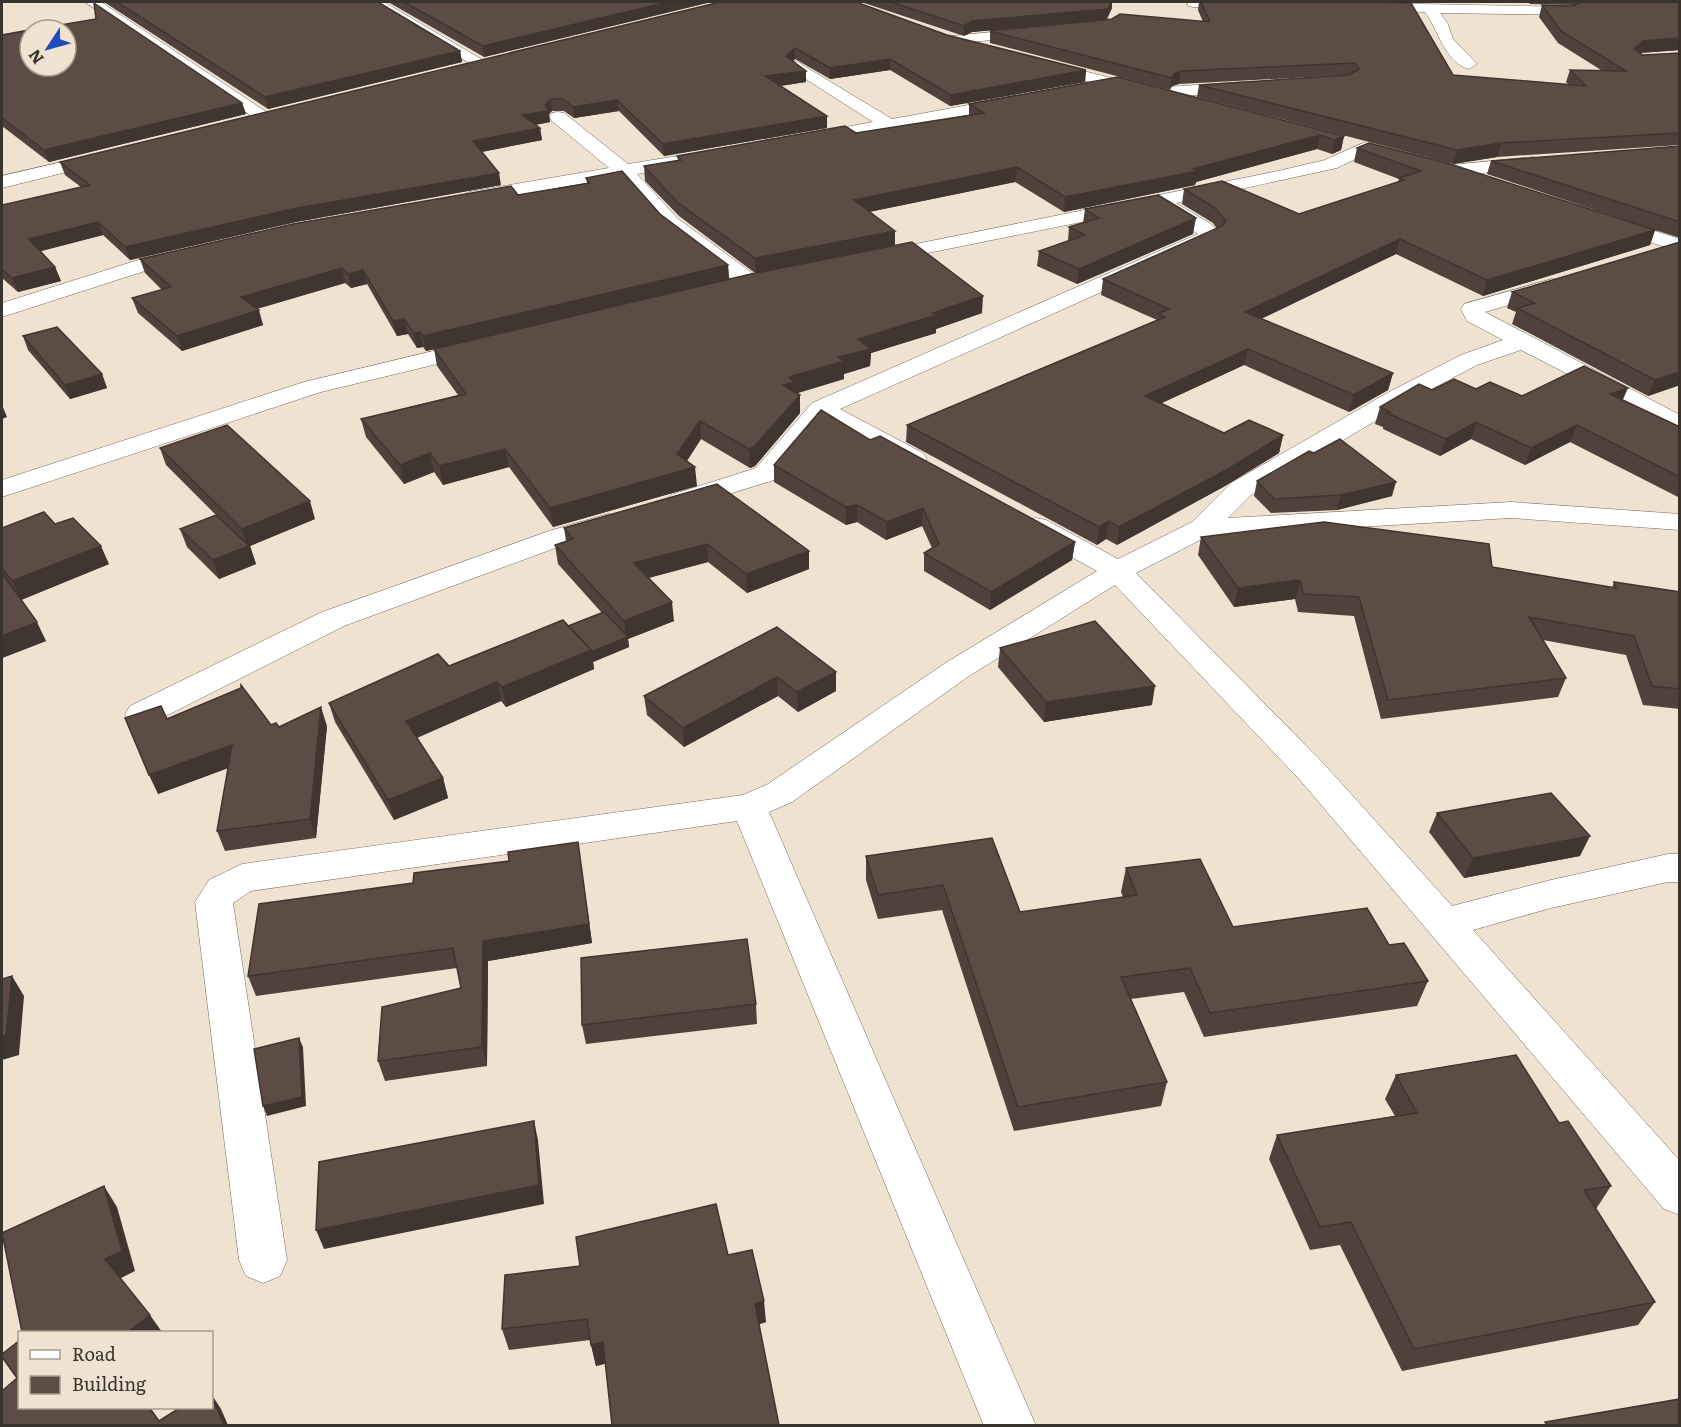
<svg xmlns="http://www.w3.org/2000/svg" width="1681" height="1427" font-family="Literata,serif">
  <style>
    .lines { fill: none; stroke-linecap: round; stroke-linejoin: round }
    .minor-casing { stroke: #736859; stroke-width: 1 }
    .minor { fill: #fff; fill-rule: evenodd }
    .wall { fill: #50413a }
    .shaded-wall { fill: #41352f }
    .building { fill: #5d4c43; stroke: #41352f; stroke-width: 1.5 }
  </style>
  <rect width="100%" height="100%" fill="#efe2d1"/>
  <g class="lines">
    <defs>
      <path id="minor" d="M85,2h16l173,115 -3,4h-12z
        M368,2h16l104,61 -2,3h-12z
        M1187,2h63l2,2 -7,4 -52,-1 -5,-1z
        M1369,3l201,4 7,4 -7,4 -130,-2 8,11 5,15 24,25 -8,5c-24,-6 -31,-40 -44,-57l-61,-2v-6z
        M1034,28l5,1 2,3 -2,3 -87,9 -7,-4 7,-4z
        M1041,60l109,28 94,-6 8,5 -8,5 -94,6 -115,-30 -2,-3 2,-3z
        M796,61l96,58 120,-22 8,5 -8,5 -203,37 -6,-1 -3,-4 3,-4 70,-13 -83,-53 -2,-3z
        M558,112l6,1 64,51 62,-10 6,1 3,4 -3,4 -59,11 40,44 82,60 3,5 -3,5h-16l-80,-62 -44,-49 -150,27 -7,-2 -3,-4 10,-6 140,-24 -57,-47 -3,-4 3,-4z
        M1363,143l6,1 3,4 -3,4 -32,16 -161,35 35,21 10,12 -3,4 -378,169 83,44 4,6 -4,6 -9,2 -9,-2 -81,-45 -50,60 -93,29 -10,-2 -4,-6 4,-6 85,-27 56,-65 386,-169 -42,-27 -278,56 -7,-2 -3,-4 3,-4 407,-82 47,-11z
        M105,152l6,1 3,4 -3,4 -109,27v-12z
        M1533,157l6,1 3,4 -3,4 -88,11 -9,-6 9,-6z
        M1611,217l69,22v13l-76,-25 -3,-4 3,-4z
        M186,249l7,2 3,4 -3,4 -45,11 -146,47v-14l133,-42z
        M1552,279l8,1 3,5 -3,5 -75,22 195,103v17l-159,-82 -44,15 -70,37 -156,93 -23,23 283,-16 169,12v16l-169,-12 -303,18 -72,37 188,191 128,142 99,-26 117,-26h12v28h-12l-117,26 -78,22 207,231v54l-16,-6 -364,-429 -185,-195 -146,91 -177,126 -23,10 267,614h-52l-247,-605 -486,70 -18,12 54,357 -7,16 -17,7 -17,-7 -7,-16 -44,-358 14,-22 33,-16 501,-69 25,-11 179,-122 150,-91 -71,-39 -4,-6 4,-6 10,-2 10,2 72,39 74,-37 39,-39 158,-91 72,-37 42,-15 -36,-19 -6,-12 3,-5z
        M479,340l8,2 4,5 -4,5 -166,40 -319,105v-17l302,-98z
        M609,514l10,2 4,6 -4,6 -50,15 -225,83 -190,96 -12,3 -12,-3 -5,-8 5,-8 192,-94 227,-81z"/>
    </defs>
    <use href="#minor" class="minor-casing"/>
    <use href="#minor" class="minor"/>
  </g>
  <path class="wall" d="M104,2h273l83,49 2,11 -194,47z
    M388,2h323l-227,55z
    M720,2l227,33 139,35 -1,12 -135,24 -60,-36 -60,9 -35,-20 -2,2 13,10v11l-26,4 47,30v12l-163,28 -45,-45 -45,7 -10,-7h-12l-3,3 1,8 -15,3 5,3 2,12 -60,12 19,33 -205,37 -166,38 -27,-25 -63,16 15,16 6,14 -43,11 -16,-14v-73l79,-18 -16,-12 -5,-13z
    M861,2h251v6l-5,11 96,3 -5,-12 1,-8h148l106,73 116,10 -3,-3 4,-12h31l-43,-27 -19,-26 3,-12 30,1 -2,-1 -40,-1 -2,-2h152v48l-40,3 3,2 37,-2v92l-183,12 -44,7 -256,-67 2,-12 150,-10 -170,9 -7,2 -2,4 -180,-47v-12l101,-10 -119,11 -8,4z
    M2,35l240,68 4,11 -197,48 -47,-36z
    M969,104l375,32 -3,14 -9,4 -15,-5 -121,33 -1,3 -131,27 -49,-30 -146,30 26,19v15l87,67 -46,16v4l-65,20 -1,13 -26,8v5l-48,14 4,2v18l-45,53 -5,2 -49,-29 -14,22 10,25 -144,41 -44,-60 -66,18 -9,-13 -30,12 -38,-47 -5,-18 97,-24 -21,-29 -3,-17 -8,2 -3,-4 -6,1 -9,-14 -11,2 -30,-52 -16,4 -6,-5 -88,26 6,16 -81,26 -44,-38 -6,-15 30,-8 -17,-17 -5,-14 447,-76 -1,-5 74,36 68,51 1,14 26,-6 -76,-57 -34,-35 -1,-15 34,-6 -1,-4 179,-23 113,-18z
    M1680,146v92l-25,-8 -5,15 -167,51 -87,-42 -135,65 132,54 -5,17 -39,22 -105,-47 -82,38 62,30 59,2 -4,18 -54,33 -108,59 -11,-6 -9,6 -191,-103 1,-17 250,-105 -56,-25 2,-16 114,-50 -4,-6 -31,-19 2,-15 115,25 99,-32 1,-3 -45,-17 3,-14 274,74 -144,-48 4,-13z
    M1085,209l108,25 -116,50 -40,-18 2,-15 29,-10 1,-14 14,-4z
    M1680,242v143l-32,11 -136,-72 4,-12 -9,-4 5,-16z
    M23,336l79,38 5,14 -37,11 -42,-49z
    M1476,389l46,7 101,4 57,27v71l-110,-56 -45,23 -54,-26 -31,17 -57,-27v-2l-8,-3 5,-17 52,-17z
    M870,440l205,102 -3,18 -82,50 -66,-39v-18l8,-5 -10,-22 -36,14 -29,-18 -11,3 -72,-43v-17z
    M160,448l155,71 -65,27 6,18 -37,15 -32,-32 -7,-18 36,-14 -50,-50z
    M1257,481l135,15 -55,14 -66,3 -17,-17z
    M717,484l92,85 -62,24 -39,-31 -59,16 25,43 -46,18 1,8 -36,15 1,7 -88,38 -5,-6 -84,37 26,40 5,20 -54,22 -59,-98 -6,-19 120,-37 119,-40 34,-13 -44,-49 -3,-19 11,-4 -2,-13z
    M55,524l54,40 -88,36 25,41 -44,17v-130z
    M1201,537l291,30 120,21 2,-6 66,10v117l-37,-4 -17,-50 -83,-15 23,38 -8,19 -177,22 -27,-103 -56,-4 -3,-13 -61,8 -36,-52z
    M777,627l59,64 -38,21 -20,-16 -94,51 -37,-32 -3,-19z
    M1000,648l152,57 -108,17 -46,-55z
    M167,719l104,6 8,2 48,-1 -11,112 -91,13 -8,-20 11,-63 -70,26z
    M1437,813l143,43 -116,22 -35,-46z
    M578,842l14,101 -104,18 -1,105 -102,15 -7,-20 83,-73 -4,-20 -201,28 -8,-20 165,-93 96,-22z
    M866,856l154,56 103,-15 -2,-5 5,-24 107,59 156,18 39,36 -11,25 -213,31 -20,-45 -53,7 36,83 -6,24 -147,25 -72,-221 -64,9 -12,-39z
    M756,1004l1,20 -171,20 -4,-19z
    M1396,1075l163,48 52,63 -15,23 59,93 -17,23 -236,46 -62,-126 -30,5 -41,-91 8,-24 118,-19 -10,-17z
    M728,1255l38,67 -170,44 -6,-26 -81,10 -7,-21z"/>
  <path class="shaded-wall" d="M668,2h43l-227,55 -1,-11z
    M1112,2v6l-6,12 -134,12 -8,4v-10l8,-5z
    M1680,38v12l-41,3 -5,-4 9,-8z
    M795,48v11l-9,8v-11z
    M460,51l2,11 -194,47 -3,-12z
    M890,59v11l-60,9v-11z
    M1086,70l-1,12 -135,24 1,-11z
    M806,71v11l-40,6 -1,-12z
    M1181,71l-2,13 -7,2 -2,4 2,-12 2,-4z
    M551,99l1,12 -3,3 1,8 -26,5 -2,-12 23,-10z
    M617,100l2,11 -45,7 -1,-11z
    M242,103l4,11 -197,48 -5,-12z
    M827,116v12l-163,28 -1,-12z
    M540,128l2,12 -67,13 -2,-12z
    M1320,135l-3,14 -121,33 -1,3 -131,27 1,-15 128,-28z
    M1344,136l-3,14 -9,4 3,-14z
    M1501,143l-4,14 -44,7 4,-14z
    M1017,167l-2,15 -161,33v-15z
    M499,173l2,12 -205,37 -166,38 -5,-13 167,-38z
    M1196,218l-3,16 -116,50 2,-15z
    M98,222l5,13 -69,18 -5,-14z
    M1655,230l-5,15 -167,51 4,-16z
    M895,231v15l-139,28 -1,-16z
    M1400,239l-4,15 -154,74 3,-16z
    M728,265l1,15 -303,71 -3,-15z
    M55,267l6,14 -43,11 -6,-14z
    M342,268l3,15 -100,29 -4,-15z
    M363,270l4,14 -16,4 -3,-14z
    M983,296l-1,17 -46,16v4l-65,20 -1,13 -26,8v5l-49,15 -12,-9 6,-8 49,-20 20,-18z
    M259,310l4,15 -81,26 -5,-15z
    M404,319l4,15 -11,2 -4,-15z
    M420,332l3,15 -6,1 -3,-15z
    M1248,349l-4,16 -102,47 3,-16z
    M1680,372v13l-32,11 7,-16z
    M1393,373l-5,17 -39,22 5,-17z
    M102,374l5,14 -37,11 -5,-14z
    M1628,388l-7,16 -11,-10z
    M800,395v18l-45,53 -5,2 -1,-19z
    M2,405l5,12 -5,2z
    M700,421l1,18 -21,32 15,-4 2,19 -144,41 -3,-19 127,-54z
    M1476,422l-5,17 -31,17 6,-17z
    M1577,425l-7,17 -45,23 6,-17z
    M1283,435l-4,18 -54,33 -108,59 2,-18z
    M505,449l4,18 -66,18 -4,-19z
    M430,453l4,19 -30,12 -4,-19z
    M1396,482l-4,14 -55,14 4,-15z
    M310,501l5,18 -65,27 6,18 -37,15 -6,-19 34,-14 -5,-17z
    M857,505v17l-11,3v-18z
    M923,508l-1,18 -36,14 1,-18z
    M1109,521l-3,18 -9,6 2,-18z
    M1075,542l-3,18 -82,50 1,-18z
    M707,544l1,18 -72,19 -2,-18z
    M101,546l8,18 -88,36 -9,-19z
    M809,551v18l-62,24 -1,-19z
    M1300,580l-5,19 -61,8 4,-19z
    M672,602l2,19 -46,18 1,8 -36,15 1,7 -88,38 -4,-20 89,-37 35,-12 -2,-17z
    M37,622l9,19 -44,17v-22z
    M836,672v19l-38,21 -1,-20z
    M777,677l1,19 -94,51 -1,-19z
    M497,682l4,19 -90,39 -5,-19z
    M1155,686l-3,19 -108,17 2,-20z
    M321,707l6,19 -11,112 -6,-19z
    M232,745l7,19 -81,30 -9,-19z
    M443,778l5,20 -54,22 -6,-20z
    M1590,836l-10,20 -116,22 9,-20z
    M578,842l14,101 -104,18 -1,105 -5,-19 1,-106z
    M12,976l12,20 -5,59 -17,5v-23z
    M299,1038l4,9 3,59 -39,10 -4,-10z
    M534,1121l4,19 6,64 -220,45 -8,-19z
    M104,1186l13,21 18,64 -16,8 -14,-20z
    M764,1301l2,21 -9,3 -2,-21z
    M150,1315l12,17h-34z
    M603,1342l5,21 -12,3 -5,-21z
    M212,1395l9,14 7,16h-4l-12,-28z"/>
  <path class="building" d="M117,2h261l82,49 -195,46z
    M404,2h264l-185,44z
    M720,2h136l91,33 139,35 -135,25 -61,-36 -60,9 -35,-20 -9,8 20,15 -41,5 62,40 -164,28 -46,-44 -44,7 -10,-8h-12l-6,6 4,6 -27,4 18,13 -67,13 26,32 -207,36 -167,38 -27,-25 -69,17 26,28 -43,11 -10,-9v-64l88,-20 -30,-23z
    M891,2h220l-3,7 -136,12 -8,5z
    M1201,2h146l64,1 42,72 133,11 -16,-16 56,1 -65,-40 -19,-26 31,1 9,-4h98v36l-37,3 -9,8 9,6 37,-2v80l-179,10 -44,7 -258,-65 150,-10 10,-6 -4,-6 -174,8 -7,3 -2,4 -182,-47 122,-12 8,-5 90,8z
    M94,3l148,100 -198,47 -42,-32v-83l28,-5v36h36v-36h-35l65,-11z
    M1118,77l226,59 -9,4 -15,-5 -127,34 5,2 -133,26 -48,-30 -163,33 41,31 -140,27 -78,-56 -33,-36 37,-6 -4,-4 168,-30 11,7 128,-20 -15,-9z
    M1369,143l78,20 208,67 -168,50 -87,-41 -155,73 148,61 -39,22 -106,-46 -103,47 79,37 25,-13 34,15 -55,34 -109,58 -10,-6 -10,6 -192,-102 258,-108 -7,-3 11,-5 -66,-30 119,-53 4,-5 -11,-13 -31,-19 38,-8 77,33 105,-34 -5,-2 22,-7 -64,-23z
    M1680,146v76l-189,-61z
    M622,171l38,43 68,51 -305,71 -3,-4 -6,1 -10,-14 -11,2 -30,-51 -15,4 -6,-6 -101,29 18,13 -82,26 -45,-38 39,-11 -31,-28 153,-35 218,-38 7,9 72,-12 -4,-5z
    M1158,195l38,23 -117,51 -40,-18 46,-16 -16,-8 30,-9 -14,-9z
    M912,242l71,54 -50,17 4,2 -79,24 13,10 -33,8 6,4 -55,16 5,5 -11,3 17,10 -46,52 -5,2 -49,-28 -23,33 18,13 -145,41 -45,-59 -66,17 -9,-13 -30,12 -39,-46 105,-25 -32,-45 317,-75z
    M1680,242v130l-25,8 -138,-72 18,-5 -23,-11z
    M57,327l45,47 -37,11 -42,-49z
    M1584,366l44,22 -18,6 70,33v50l-103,-52 -46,23 -55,-26 -30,17 -59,-26 3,-1 -10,-5 39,-23 13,6 22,-11 22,10 14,-7 32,14z
    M821,410l49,30 10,-4 195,106 -84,50 -67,-39 15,-9 -16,-36 -36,14 -30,-17 -11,2 -72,-42z
    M227,425l83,76 -68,28 -82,-81z
    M1340,439l56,43 -55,13 -67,4 -17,-18 52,-30 5,2z
    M717,484l92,67 -63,23 -39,-30 -73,19 38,39 -48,19 -69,-76 18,-6 -9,-11z
    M44,512l11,12 18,-6 28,28 -89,35 -10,-13v-40z
    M216,515l33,31 -36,14 -33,-31z
    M1324,522l165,22 3,23 124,21 -2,-6 66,10v97l-28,-3 -18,-50 -105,-19 37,61 -178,22 -29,-103 -56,-3 -3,-14 -62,8 -37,-51z
    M2,573l35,49 -35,14z
    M604,612l24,25 -37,15v-2l-23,-24z
    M563,620l28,30 -89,37 -5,-5 -91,39 37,57 -55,22 -59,-97 109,-49 11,12z
    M1095,621l60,65 -109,16 -46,-54z
    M777,627l59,45 -39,20 -20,-15 -94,51 -39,-32z
    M241,685l30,40 5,-2 3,4 42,-20 -11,112 -93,12 15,-86 -83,30 -24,-57 36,-12 6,13 74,-31z
    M1551,793l39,43 -117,22 -36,-45z
    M992,838l28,74 117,-17 -11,-27 74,-9 33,68 134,-19 22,37 15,-2 24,38 -218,32 -20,-45 -69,9 46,105 -149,25 -75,-222 -65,10 -12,-39z
    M578,842l11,82 -106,17 -1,106 -104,14 4,-54 79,-19 -8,-40 -205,28 11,-72 154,-21 1,-10 95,-12 -1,-9z
    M747,939l9,65 -174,21 -1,-67z
    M12,976l-6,59 -4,2v-58z
    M299,1038l3,59 -39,9 -9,-57z
    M1516,1055l43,68 9,-2 43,65 -27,4 71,112 -241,47 -63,-127 -31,5 -43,-92 140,-22 -21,-38z
    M534,1121l5,64 -223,45 3,-68z
    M104,1186l18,65 -17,8 45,56 -22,17h-106l-20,-99z
    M716,1204l12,51 24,-5 12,51 -9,3 24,121h-167l-9,-83 -12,3 -4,-26 -85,10 3,-54 75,-9 -4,-29z
    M20,1340v67h129l10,14 22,-14h31v-10l12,28h-222v-34l15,-13 -15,-21v-3z
    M1680,1399v26h-133l-2,-3z"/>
  <rect width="1681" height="1427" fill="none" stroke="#38332c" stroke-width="6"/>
  <rect x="18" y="1331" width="195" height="78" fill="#efe2d1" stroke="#a69c8f" stroke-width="1.5"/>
  <rect x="30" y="1350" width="30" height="9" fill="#ffffff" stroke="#a69c8f" stroke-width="1.5"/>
  <text x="72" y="1361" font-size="18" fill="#38332c">Road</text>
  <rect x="30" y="1376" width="30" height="18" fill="#5d4c43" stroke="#a69c8f" stroke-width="1.5"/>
  <text x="72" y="1391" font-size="18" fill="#38332c">Building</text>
  <g transform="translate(48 48) rotate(234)"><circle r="28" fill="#efe2d1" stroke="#a69c8f" stroke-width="1.5"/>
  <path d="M0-4.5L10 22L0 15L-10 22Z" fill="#1e4dba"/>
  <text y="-9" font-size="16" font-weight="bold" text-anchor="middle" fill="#38332c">N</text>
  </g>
</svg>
